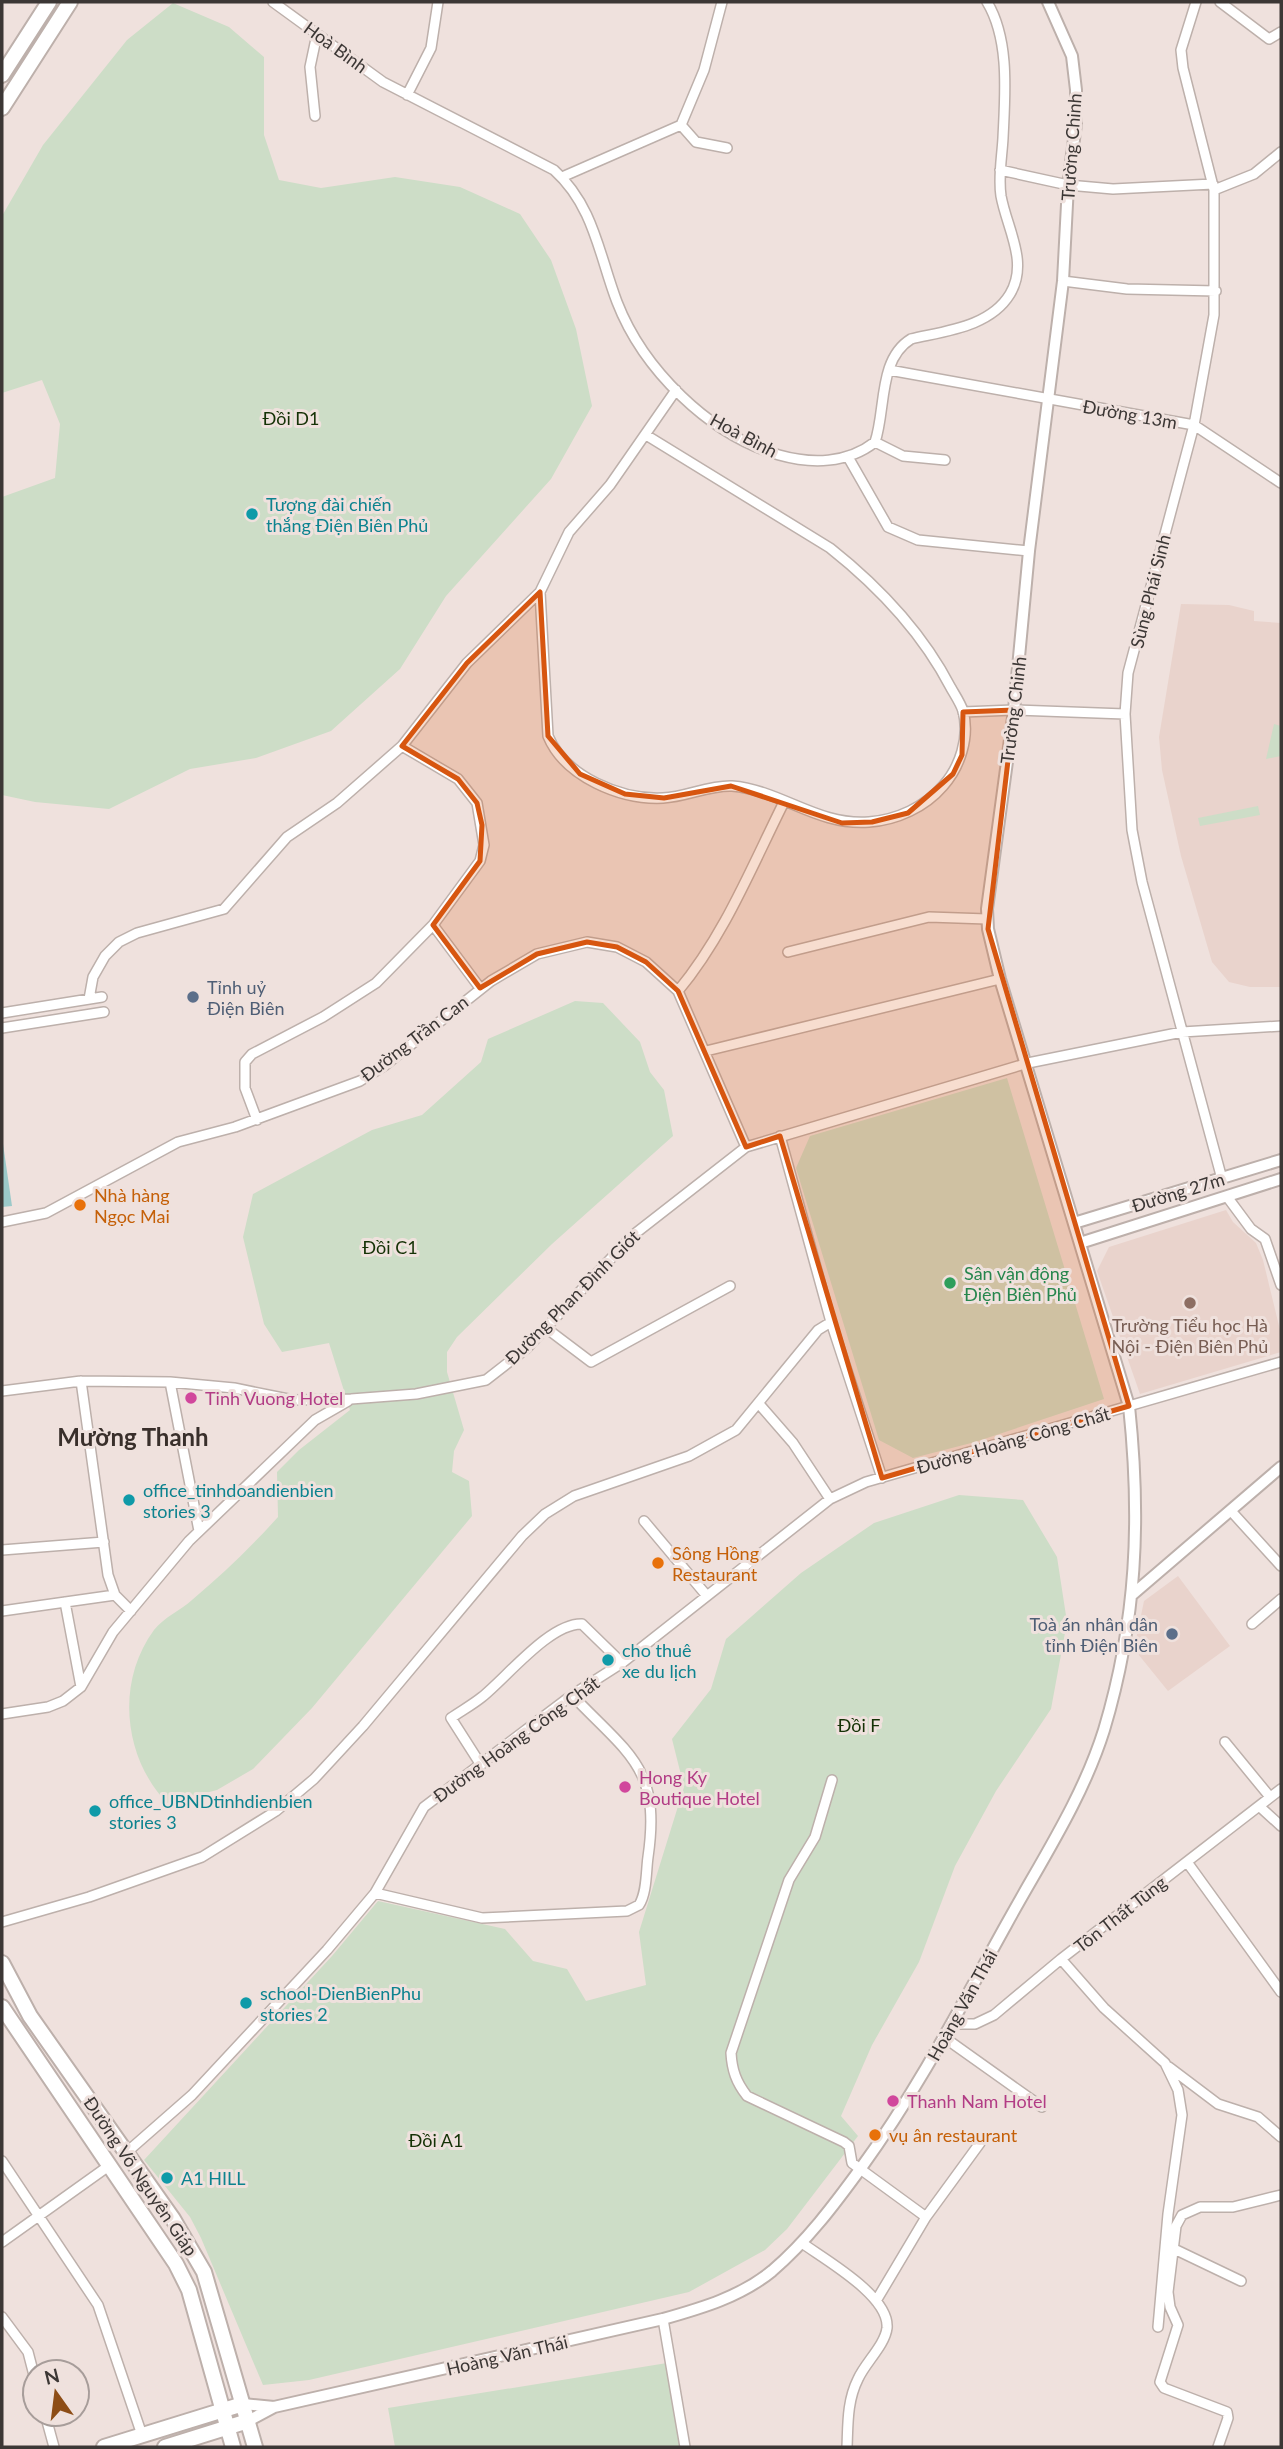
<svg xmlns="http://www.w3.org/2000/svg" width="1283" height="2449" font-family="Lato,sans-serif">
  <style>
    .built { fill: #e9d3cc }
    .green { fill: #cdddc7 }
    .water { fill: #9cc9c9 }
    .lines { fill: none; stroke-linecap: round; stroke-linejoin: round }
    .minor-casing { stroke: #bdb0ab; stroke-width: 12 }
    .tertiary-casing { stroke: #bdb0ab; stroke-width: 14 }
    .trunk-casing { stroke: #bdb0ab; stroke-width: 18 }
    .minor { stroke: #fff; stroke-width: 9 }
    .tertiary { stroke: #fff; stroke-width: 10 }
    .trunk { stroke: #fff; stroke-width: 14 }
    .marked { fill: #d75610; fill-opacity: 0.2; stroke: #d75610; stroke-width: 5; stroke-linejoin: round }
    .culture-dot { fill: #0f9aa8; stroke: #efe1dd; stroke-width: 2.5 }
    .service-dot { fill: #5c6f8a; stroke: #efe1dd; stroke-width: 2.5 }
    .food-dot { fill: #e8710a; stroke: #efe1dd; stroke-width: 2.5 }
    .leisure-dot { fill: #2e9e5b; stroke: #efe1dd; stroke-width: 2.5 }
    .education-dot { fill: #8d6e63; stroke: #efe1dd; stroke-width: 2.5 }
    .hotel-dot { fill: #d1479c; stroke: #efe1dd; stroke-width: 2.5 }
    .labels { text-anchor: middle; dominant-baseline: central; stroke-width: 6; stroke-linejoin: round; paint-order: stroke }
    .street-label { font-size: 18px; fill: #3c3735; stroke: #efe1dd }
    .park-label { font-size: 18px; fill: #153206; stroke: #efe1dd }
    .culture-label { font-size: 18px; fill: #0d838f; stroke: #efe1dd; text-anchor: start }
    .service-label { font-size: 18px; fill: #4e5e75; stroke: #efe1dd; text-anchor: start }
    .food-label { font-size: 18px; fill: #c56008; stroke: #efe1dd; text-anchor: start }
    .leisure-label { font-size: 18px; fill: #27864d; stroke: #efe1dd; text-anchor: start }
    .education-label { font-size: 18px; fill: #785e54; stroke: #efe1dd }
    .hotel-label { font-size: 18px; fill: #b23c85; stroke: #efe1dd; text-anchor: start }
    .district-label { font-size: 24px; font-weight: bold; fill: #392f2b; stroke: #efe1dd }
  </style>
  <rect width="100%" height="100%" fill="#efe1dd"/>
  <path class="built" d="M1181,604l48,1 25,6v10l27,2v364h-31l-21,-5 -17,-20 -31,-106 -19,-86 -3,-33z
    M1226,1210l7,12 23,21 7,17 18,74v18l-141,42 -43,-123 12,-24z
    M1178,1576l52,70 -62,45 -34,-42 10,-48z"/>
  <path class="green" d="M173,3l56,24 35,30v78l15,45 42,8 74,-11 65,10 60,27 31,46 25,69 16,77 -41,73 -105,117 -46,73 -69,62 -75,27 -66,11 -81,40 -74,-7 -33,-7v-298l53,-19 5,-54 -18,-44 -40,13v-177l41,-71 84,-105z
    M1274,724l7,2v30l-15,3z
    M1258,806l2,9 -60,11 -2,-8z
    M575,1001l28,2 37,39 10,30 14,18 9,46 -121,108 -95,93 -10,15v20l17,58 -10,21 -2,21 17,9 3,35 -160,192 -59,61 -36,21 -50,13c-43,-45 -52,-120 -13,-173 9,-12 27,-20 38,-30 31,-26 59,-53 86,-83l-1,-45 22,-22 51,-40 -21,-67 -47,9 -18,-28 -21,-87 10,-43 119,-64 50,-15 59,-53 7,-23z
    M1007,1078l97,321 -129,43 -62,16 -34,-18 -83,-272 14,-32z
    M959,1495l64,5 34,57 10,65 -16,87 -55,82 -41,75 -36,96 -47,83 -31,71 17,20 -71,93 -22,21 -76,42 -380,88 -46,5 -62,-147 -11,-21 -46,-57 188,-204 46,-55 127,28 28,32 34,8 19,32 60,-16 -7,-53 45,-145 -12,-48 39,-50 15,-50 75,-66 73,-50z
    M667,2363l15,84h-287l-7,-39z"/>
  <path class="water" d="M2,1137l10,69 -10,1z"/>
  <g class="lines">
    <defs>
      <path id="minor" d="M273,2l110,80 171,88c40,36 45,85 63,132 26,67 92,133 162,153 32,9 68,9 96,-13 11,-32 3,-83 36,-103 34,-8 79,-12 99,-45 19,-32 -3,-65 -9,-98 -3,-19 1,-39 2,-58 2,-44 7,-98 -16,-136
        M1196,2l-15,48 2,18 31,122v125l-20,110 -66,248 -3,41 7,116 10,52 80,297
        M1220,2l49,37 12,-7
        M407,95l24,-47 7,-46
        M315,116l-5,-49 7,-33
        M681,125l15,17 31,6
        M1000,170l68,15 45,4 100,-5
        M562,177l119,-52 23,-55 18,-68
        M1214,190l40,-16 27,-22
        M1063,281l64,8 89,2
        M889,370l305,55 87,58
        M875,442l28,14 42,4
        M848,457l40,70 30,13 111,11
        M540,592l8,144c17,41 73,64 115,62 23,-1 46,-13 69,-12 49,4 85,40 137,36 28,-2 56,-15 74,-36 17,-19 27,-49 20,-75 -2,-7 -8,-16 -12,-23 -28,-54 -73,-102 -121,-140l-184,-113
        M963,712l51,-2 111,4
        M433,925l47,63
        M788,952l141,-35 58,2
        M678,991c46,-55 74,-125 106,-189
        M89,999l4,-22 12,-21 14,-14 18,-9 87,-24 63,-72 50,-34 65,-57 65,-83 73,-71 29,-60 41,-47 66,-95
        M2,1013l100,-16
        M2,1028l102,-16
        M706,1051l294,-72
        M257,1120l-12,-32v-26l7,-8 71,-37 53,-34 57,-58 47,-64 4,-16 -7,-42 -19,-24 -56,-33
        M780,1136l51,186 51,156
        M1228,1198l23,31 14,10 16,46
        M2,1222l44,-9 132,-71 57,-15 125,-46 24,-15 107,-85 46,-27 50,-12 30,5 29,15 32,29 68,156
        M546,1328l45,34 139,-76
        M81,1381l27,194 7,20 16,16
        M170,1382l29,149
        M2,1391l79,-10 89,1 64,6 59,12 58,-1 65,-5 70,-14 41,-32 105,-112 114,-89 282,-84 154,-31 99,-6
        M759,1404l34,39 37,56
        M1231,1511l50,55
        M644,1521l63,75
        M2,1550l102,-8
        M65,1602l16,85
        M2,1611l113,-16
        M1252,1624l29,-25
        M2,1714l46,-7 15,-6 18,-14 32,-55 76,-91 126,-121 33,-19
        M1225,1742l45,55
        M481,1765l-30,-47c10,-7 21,-13 31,-21 26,-21 68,-74 100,-73l40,39
        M832,1780l-17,57 -26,43 -58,173c1,17 5,29 16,43l97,46 5,4 3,17 74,54
        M1259,1806l22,20
        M1187,1862l94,130
        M375,1893l107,25 145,-7 12,-6c8,-12 7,-34 9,-48 13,-90 -19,-102 -76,-162
        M2,1922l87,-25 113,-40 74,-46 38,-32 49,-53 159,-190 23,-22 29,-18 115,-40 47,-26 82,-100 13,-8
        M1061,1959l43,49 61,55 13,27 4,25 -14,99 -10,113
        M953,2024h22l19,-9 67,-56 220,-170
        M945,2038l97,69
        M1169,2067l49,37 40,13 23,20
        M127,2152l65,-57 135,-145 48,-57 49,-86 148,-112 50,-32 208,-164 36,-17 415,-120
        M2,2161l96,144 44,130
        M2,2242l108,-77
        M802,2243c22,16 88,53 85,85 -2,17 -22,35 -29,51 -11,22 -10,45 -11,68
        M1170,2247l71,34
        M876,2301l50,-84 54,-74
        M2,2317l26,35 7,27
        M663,2319l22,128
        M45,2414l9,33
        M1218,2447l10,-29 -1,-6 -63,-24 -4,-6 18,-57 -8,-18 -2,-15 8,-66 6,-11 18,-8h33l48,-12"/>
      <path id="tertiary" d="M1074,1223l207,-63
        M1080,1243l201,-64
        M1133,1594l148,-127
        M243,2404l31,3 -26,14
        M274,2407l389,-88c39,-11 77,-22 109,-48 35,-30 62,-66 89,-103 56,-77 99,-160 145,-243 35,-64 76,-125 98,-195 33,-110 37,-211 25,-324l-129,-427 -12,-50 -1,-20 27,-199 15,-159 34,-270 5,-96 8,-61v-34l-4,-34 -24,-54"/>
      <path id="trunk" d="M2,75l47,-73
        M2,108l68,-106
        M2,1963l28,53 143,203 31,53 51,175
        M2,2007l174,257 13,26 44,157
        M104,2447l139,-43
        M165,2447l83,-26"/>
    </defs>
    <use href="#minor" class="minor-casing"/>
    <use href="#tertiary" class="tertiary-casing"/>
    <use href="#trunk" class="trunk-casing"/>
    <use href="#minor" class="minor"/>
    <use href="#tertiary" class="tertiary"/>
    <use href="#trunk" class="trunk"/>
  </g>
  <path class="marked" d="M540,592l8,144 32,38 45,20 39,4 67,-12 111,37 30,-1 36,-9 45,-39 9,-19 1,-43 51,-2 -26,219 141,477 -247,72 -102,-342 -34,11 -68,-156 -32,-29 -29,-15 -30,-5 -50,12 -57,34 -47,-63 47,-64 2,-36 -5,-22 -19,-24 -56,-33 65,-83z"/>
  <g class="culture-dot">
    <circle cx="252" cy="514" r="7"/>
    <circle cx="129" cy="1500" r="7"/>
    <circle cx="608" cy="1660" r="7"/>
    <circle cx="95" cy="1811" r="7"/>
    <circle cx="246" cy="2003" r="7"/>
    <circle cx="167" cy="2178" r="7"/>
  </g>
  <g class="service-dot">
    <circle cx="193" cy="997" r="7"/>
    <circle cx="1172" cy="1634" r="7"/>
  </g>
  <g class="food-dot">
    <circle cx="80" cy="1205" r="7"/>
    <circle cx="658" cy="1563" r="7"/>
    <circle cx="875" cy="2135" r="7"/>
  </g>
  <circle class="leisure-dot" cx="950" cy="1283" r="7"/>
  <circle class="education-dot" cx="1190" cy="1303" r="7"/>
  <g class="hotel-dot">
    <circle cx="191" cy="1398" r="7"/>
    <circle cx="625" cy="1787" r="7"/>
    <circle cx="893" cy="2101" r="7"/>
  </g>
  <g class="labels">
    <g class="street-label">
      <text transform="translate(336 47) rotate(36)">Hoà Bình</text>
      <text transform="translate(1071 147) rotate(-86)">Trường Chinh</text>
      <text transform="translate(1130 414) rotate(10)">Đường 13m</text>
      <text transform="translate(744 435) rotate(28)">Hoà Bình</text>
      <text transform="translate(1150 591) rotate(-76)">Sùng Phái Sinh</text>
      <text transform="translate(1013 710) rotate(-83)">Trường Chinh</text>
      <text transform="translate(414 1038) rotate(-37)">Đường Trần Can</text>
      <text transform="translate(1178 1192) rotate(-17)">Đường 27m</text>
      <text transform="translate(572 1297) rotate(-45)">Đường Phan Đình Giót</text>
      <text transform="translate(1013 1440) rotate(-16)">Đường Hoàng Công Chất</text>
      <text transform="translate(516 1739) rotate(-36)">Đường Hoàng Công Chất</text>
      <text transform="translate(1120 1914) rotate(-38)">Tôn Thất Tùng</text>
      <text transform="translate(962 2005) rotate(-61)">Hoàng Văn Thái</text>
      <text transform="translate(141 2176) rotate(56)">Đường Võ Nguyên Giáp</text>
      <text transform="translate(507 2355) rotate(-13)">Hoàng Văn Thái</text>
    </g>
    <g class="park-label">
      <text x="291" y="418">Đồi D1</text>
      <text x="390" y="1247">Đồi C1</text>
      <text x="859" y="1725">Đồi F</text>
      <text x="436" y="2140">Đồi A1</text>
    </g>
    <g class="culture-label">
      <text x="266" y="504">Tượng đài chiến<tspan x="266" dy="21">thắng Điện Biên Phủ</tspan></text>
      <text x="143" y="1490">office_tinhdoandienbien<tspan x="143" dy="21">stories 3</tspan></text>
      <text x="622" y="1650">cho thuê<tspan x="622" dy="21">xe du lịch</tspan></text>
      <text x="109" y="1801">office_UBNDtinhdienbien<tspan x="109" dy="21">stories 3</tspan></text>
      <text x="260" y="1993">school-DienBienPhu<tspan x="260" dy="21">stories 2</tspan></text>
      <text x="181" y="2178">A1 HILL</text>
    </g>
    <g class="service-label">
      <text x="207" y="987">Tỉnh uỷ<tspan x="207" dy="21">Điện Biên</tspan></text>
      <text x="1158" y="1624" text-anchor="end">Toà án nhân dân<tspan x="1158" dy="21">tỉnh Điện Biên</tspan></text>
    </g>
    <g class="food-label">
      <text x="94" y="1195">Nhà hàng<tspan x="94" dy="21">Ngọc Mai</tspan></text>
      <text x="672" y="1553">Sông Hồng<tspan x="672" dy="21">Restaurant</tspan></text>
      <text x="889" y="2135">vụ ân restaurant</text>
    </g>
    <g class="leisure-label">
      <text x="964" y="1273">Sân vận động<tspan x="964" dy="21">Điện Biên Phủ</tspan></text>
    </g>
    <g class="education-label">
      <text x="1190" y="1325">Trường Tiểu học Hà<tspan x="1190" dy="21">Nội - Điện Biên Phủ</tspan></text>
    </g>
    <g class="hotel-label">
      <text x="205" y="1398">Tinh Vuong Hotel</text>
      <text x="639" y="1777">Hong Ky<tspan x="639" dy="21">Boutique Hotel</tspan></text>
      <text x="907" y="2101">Thanh Nam Hotel</text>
    </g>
    <g class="district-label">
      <text x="133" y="1436">Mường Thanh</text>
    </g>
  </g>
  <rect width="1283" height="2449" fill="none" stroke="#3c3735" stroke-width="7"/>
  <g transform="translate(56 2393) rotate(346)"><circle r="33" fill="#efe1dd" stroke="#a79d9a" stroke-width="2"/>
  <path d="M0-5L12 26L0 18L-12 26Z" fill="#8d4d16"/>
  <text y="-10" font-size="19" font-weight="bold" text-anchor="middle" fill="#3c3735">N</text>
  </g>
</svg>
